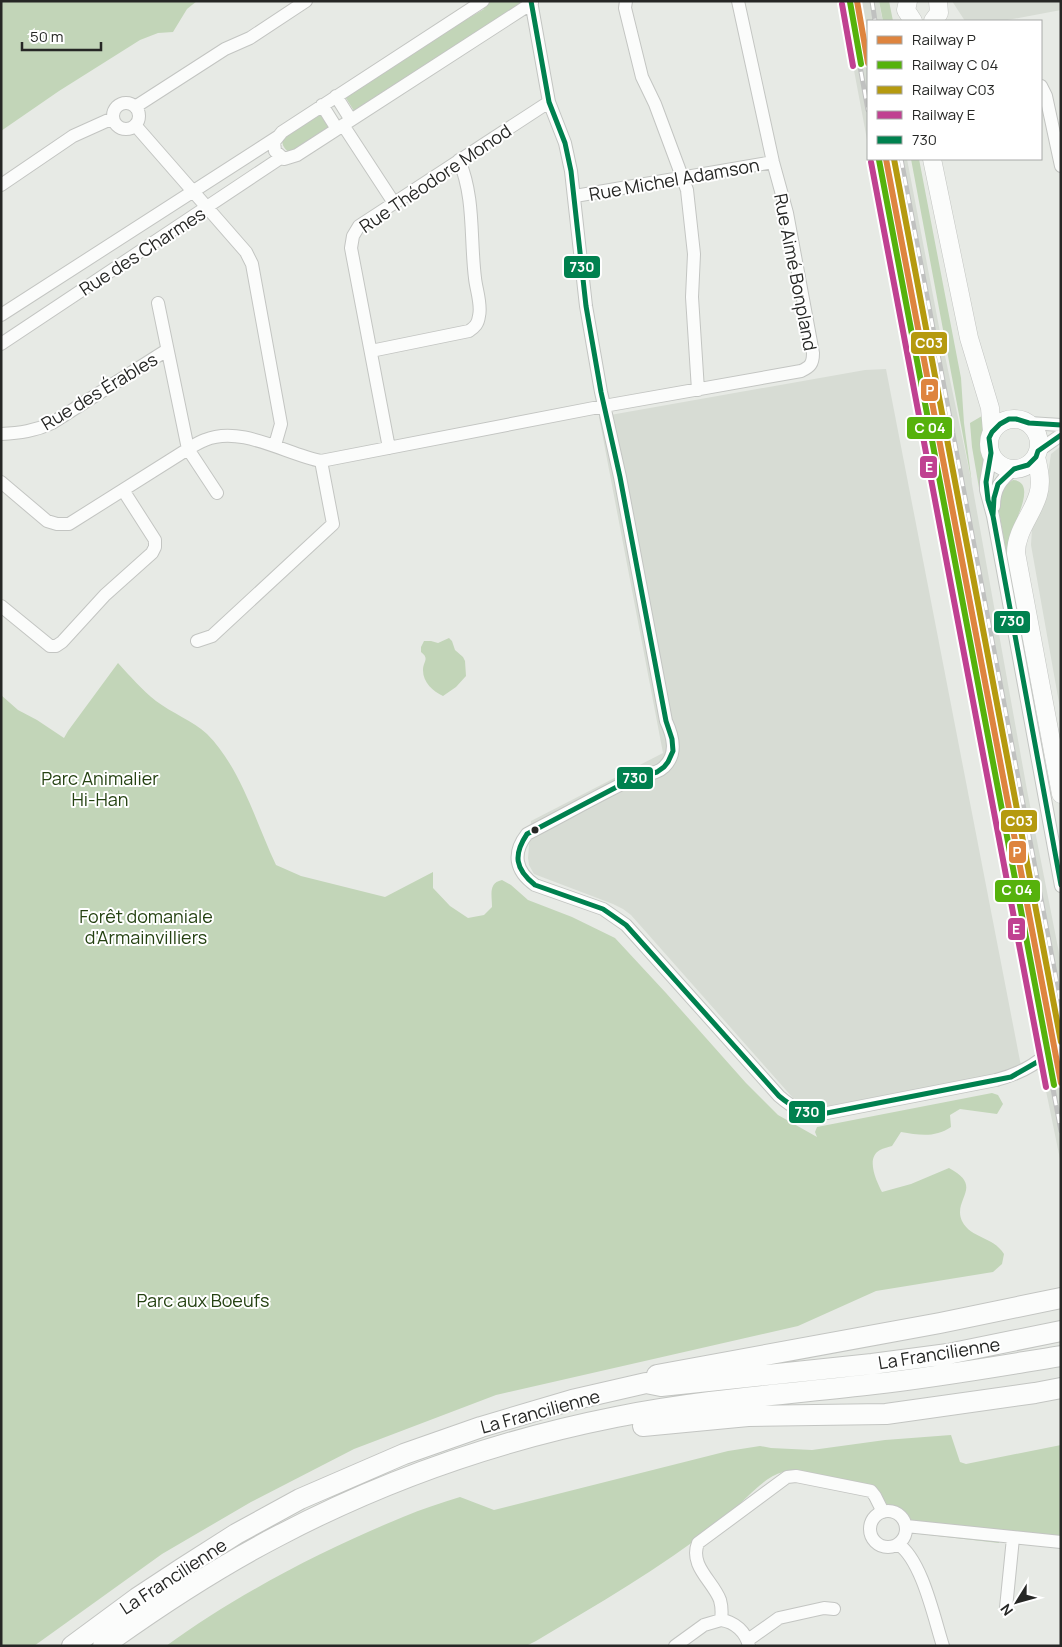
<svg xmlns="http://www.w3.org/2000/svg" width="1062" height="1647" font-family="Manrope,sans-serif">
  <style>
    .built { fill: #d7dcd4 }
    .green { fill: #c2d5b8 }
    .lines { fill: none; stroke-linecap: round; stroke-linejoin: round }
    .minor-casing { stroke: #c3c5c2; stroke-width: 14 }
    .secondary-casing { stroke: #c3c5c2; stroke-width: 19 }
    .trunk-casing { stroke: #c3c5c2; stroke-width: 22 }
    .minor { stroke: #fbfcfb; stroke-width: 12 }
    .secondary { stroke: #fbfcfb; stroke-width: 18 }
    .trunk { stroke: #fbfcfb; stroke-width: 20 }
    .rail-casing { stroke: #c0c1c0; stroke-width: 5 }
    .rail { stroke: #fff; stroke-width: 3; stroke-dasharray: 9; stroke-linecap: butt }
    .minor-bridge-casing { stroke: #c3c5c2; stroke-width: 14; stroke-linecap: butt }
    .minor-bridge { stroke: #fbfcfb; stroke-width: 12 }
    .bus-1-casing { stroke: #fff; stroke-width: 9 }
    .bus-1 { stroke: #00814f; stroke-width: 5 }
    .rail-1-casing { stroke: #fff; stroke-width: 10 }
    .rail-2-casing { stroke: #fff; stroke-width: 10 }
    .rail-3-casing { stroke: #fff; stroke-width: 10 }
    .rail-4-casing { stroke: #fff; stroke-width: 10 }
    .rail-1 { stroke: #de843f; stroke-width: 6 }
    .rail-2 { stroke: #56b20c; stroke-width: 6 }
    .rail-3 { stroke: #b59a0f; stroke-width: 6 }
    .rail-4 { stroke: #c04191; stroke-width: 6 }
    .bus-dot { fill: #262725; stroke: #fff; stroke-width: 2 }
    .labels { text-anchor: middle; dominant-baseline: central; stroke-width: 4; stroke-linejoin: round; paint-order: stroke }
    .street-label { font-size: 18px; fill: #262725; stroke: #fff }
    .park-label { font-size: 18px; fill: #254212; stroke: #fff }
    .line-badge { stroke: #fff; stroke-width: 2 }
    .badge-label { font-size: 14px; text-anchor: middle; font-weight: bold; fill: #fff }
  </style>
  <rect width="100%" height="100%" fill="#e7eae5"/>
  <path class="built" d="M841,1h38l2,12 2,8h-15v124z
    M952,1h109v9l-59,11h-37z
    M871,159h36l33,173 32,152 55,306 34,173v201l-33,-161z
    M886,369l135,697 -26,9 -173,32 -15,-3 -14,-6 -162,-183 -8,-6 -10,-5 -79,-30 -5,-9 -1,-7 3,-37 132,-68 -64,-336 266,-47z
    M1061,446v268l-30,-169 1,-16 13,-36 6,-39z"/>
  <path class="green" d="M1,1h196l-10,8 -14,23 -15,1 -18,7 -81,51 -58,40z
    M488,1h32l1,5 -165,108 -12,-19 116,-75 2,2 22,-13 -2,-4z
    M879,1h10l4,20h-10z
    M320,110l12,19 -43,23c-6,-4 -7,-8 -7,-15z
    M911,159h8l42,219 3,45 8,61z
    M987,413l-5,29 3,20 -3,26h-3l-7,-41 -2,-24z
    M1013,480c19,1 9,26 5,36l1,2 -8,44h-3l-10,-56 6,-20z
    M449,638l3,3 3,9 8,7 2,4 1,15 -10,11 -13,9c-10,-5 -20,-13 -20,-26 0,-9 7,-11 -2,-18v-5l3,-6h7l7,2z
    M118,663c12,13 24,27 38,38 16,12 37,20 51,33 34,34 49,89 69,131l25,11 84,21 48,-25v16l17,18 18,12 16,-3 8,-8c0,-12 -4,-24 10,-27l9,5 17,15 44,17 43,21 51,55 80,90 32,32 39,22 -2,-5 2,-5 175,-34 6,2 5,9 -6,10 -37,-5 -10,6 1,12c-16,11 -32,8 -50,5l-9,14c-3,1 -9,2 -12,4 -15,8 -3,32 2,42l29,-8 38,-16c36,19 3,31 13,53 9,18 31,15 42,33l-2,10 -9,8 -117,19 -78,35 -302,69 -142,54 -103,53 -89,52 -128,92h-33v-951l17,15 19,10 27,18 4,-7z
    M951,1435l9,27 6,2 95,-19v93l-61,-7 -1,12 -88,-10c-2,-7 -4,-14 -9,-19 -11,-9 -14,-3 -22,-18l-97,-24c-18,4 -37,27 -51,39 -60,51 -129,90 -196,130l-10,5h-360c70,-51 156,-96 237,-129 19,-8 38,-14 57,-20l34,13 234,-59 32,-5 11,2 41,2 73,-10z"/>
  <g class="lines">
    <defs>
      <path id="minor" d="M483,1l-201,131 -8,10 1,9 9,8 13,-4 235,-152
        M531,1l18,101 16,41 6,28 15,135 15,86 19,85 46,244c7,15 12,33 -2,46 -8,8 -22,7 -32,12 -35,17 -70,37 -105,55 -15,19 -12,37 8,51l68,24 23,16 153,171c15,13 23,17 43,18l174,-34
        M626,1l-1,7 17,69 13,27 32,86 7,64 -2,43 6,93
        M1041,86l5,10 15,70
        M336,96l15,24
        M113 116a13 13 0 1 1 26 0a13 13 0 1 1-26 0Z
        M322,105l15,24
        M135,107l90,-58 25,-11 56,-37
        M135,125l111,127 6,12 29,160 -6,21
        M343,125l51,78
        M1,185l72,-49 40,-18
        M575,196l198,-34
        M158,303l30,146 29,44
        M1,315l278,-179
        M1,344l281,-187
        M371,351l98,-20c6,-4 9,-7 10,-15 3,-11 -3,-27 -4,-38 -5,-40 0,-80 -16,-118
        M1029,423l32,2
        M1,434c19,-1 34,-3 51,-11l115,-73
        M389,448l-38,-200 2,-12 6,-10 190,-124
        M1038,451l23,-16
        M991,453l-5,29v8l7,26 68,370
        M1,482l46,39 10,3h12l119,-75c5,-3 11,-7 17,-9 36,-15 81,14 116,21l283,-55 197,-35c9,-4 12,-7 12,-18l-26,-140 -14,-51 -35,-161
        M994,506c0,-18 7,-26 20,-37
        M1,606l49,40h6l6,-4 43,-47 47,-42 3,-6v-7l-32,-50
        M197,641l15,-5 121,-112 -12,-63
        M870 1529a18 18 0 1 1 36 0a18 18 0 1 1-36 0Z
        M906,1526l155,16
        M898,1544c24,16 36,74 45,102
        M1006,1608l7,-70
        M748,1640l31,-22 45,-10 10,1
        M675,1646l29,-21 17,-5
        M749,1646c-3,-14 -14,-24 -28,-26 1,-7 1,-13 -1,-20 -7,-19 -31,-34 -22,-57l89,-66 9,-1 75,15 4,5 8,16"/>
      <path id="secondary" d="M908,1l-2,9 7,11
        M933,21l6,-8 -1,-12
        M932,159l37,179 21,70 2,24
        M989 444a25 25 0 1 1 50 0a25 25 0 1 1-50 0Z
        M1036,457c3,12 6,26 2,38 -6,20 -22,36 -22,58l45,241"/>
      <path id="trunk" d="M657,1375l283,-52 121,-25
        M643,1426l105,-10 138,-2 149,-21 26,-5
        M72,1646l65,-48 44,-29 55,-35 64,-35 104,-45 77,-27 91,-27 74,-17 15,3 211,-22 76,-10 113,-23
        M103,1646c57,-41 115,-79 177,-111 105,-55 220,-95 336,-118 85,-17 172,-23 258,-33 63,-7 125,-18 187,-28"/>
    </defs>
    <use href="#minor" class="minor-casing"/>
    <use href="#secondary" class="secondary-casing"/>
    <use href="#trunk" class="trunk-casing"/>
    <use href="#minor" class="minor"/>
    <use href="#secondary" class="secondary"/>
    <use href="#trunk" class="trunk"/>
    <defs>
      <path id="rail" d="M848,1l20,109
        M872,1l3,20
        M877,159l184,972
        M901,159l160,846"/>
    </defs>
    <use href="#rail" class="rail-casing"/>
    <use href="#rail" class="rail"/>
    <defs>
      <path id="minor-bridge" d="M996,1080c27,-7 48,-19 65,-42"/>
    </defs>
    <use href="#minor-bridge" class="minor-bridge-casing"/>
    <use href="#minor-bridge" class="minor-bridge"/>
    <defs>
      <path id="bus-1" d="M531,1l18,101 16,41 6,28 15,135 15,86 19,85 46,244 6,18 1,12 -5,11 -4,5 -7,5 -25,7 -105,55c-14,21 -12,35 8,51l68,24 23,16 153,171c13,11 25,17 43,18l189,-37 28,-16 22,-23
        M1061,425l-32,-2 -13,-4h-7l-9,5 -8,8 -3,6 2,15 -5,29 2,18 5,16 68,369
        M993,515l1,-17 4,-14 16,-15 14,-4 8,-8 2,-6 23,-16"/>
    </defs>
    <use href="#bus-1" class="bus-1-casing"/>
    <use href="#bus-1" class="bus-1"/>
    <defs>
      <path id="rail-1" d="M857,1l11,62
        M886,159l175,924"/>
      <path id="rail-2" d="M850,2l11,62
        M879,160l175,925"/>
      <path id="rail-3" d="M894,159l167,883"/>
      <path id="rail-4" d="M842,4l11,62
        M871,162l175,925"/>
    </defs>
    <use href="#rail-1" class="rail-1-casing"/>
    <use href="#rail-2" class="rail-2-casing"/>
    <use href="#rail-3" class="rail-3-casing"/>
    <use href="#rail-4" class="rail-4-casing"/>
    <use href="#rail-1" class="rail-1"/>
    <use href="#rail-2" class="rail-2"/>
    <use href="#rail-3" class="rail-3"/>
    <use href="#rail-4" class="rail-4"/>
  </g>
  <circle class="bus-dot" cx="535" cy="830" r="4.5"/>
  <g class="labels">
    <g class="street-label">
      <text transform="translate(435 178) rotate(-34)">Rue Théodore Monod</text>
      <text transform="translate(674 179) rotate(-10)">Rue Michel Adamson</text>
      <text transform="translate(142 251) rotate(-33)">Rue des Charmes</text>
      <text transform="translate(796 272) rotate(79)">Rue Aimé Bonpland</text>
      <text transform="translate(99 391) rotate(-31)">Rue des Érables</text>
      <text transform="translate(939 1353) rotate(-9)">La Francilienne</text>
      <text transform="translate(540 1411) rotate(-15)">La Francilienne</text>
      <text transform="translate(173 1576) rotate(-33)">La Francilienne</text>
    </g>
    <g class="park-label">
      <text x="100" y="778">Parc Animalier<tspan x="100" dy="21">Hi-Han</tspan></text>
      <text x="146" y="916">Forêt domaniale<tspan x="146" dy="21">d'Armainvilliers</tspan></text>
      <text x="203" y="1300">Parc aux Boeufs</text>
    </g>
  </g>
  <g class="line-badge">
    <rect x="563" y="255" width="38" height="24" rx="5" fill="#00814f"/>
    <rect x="910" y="331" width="38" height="24" rx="5" fill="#b59a0f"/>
    <rect x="920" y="378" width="19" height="24" rx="5" fill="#de843f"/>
    <rect x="906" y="416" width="47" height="24" rx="5" fill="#56b20c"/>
    <rect x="919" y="455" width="19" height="24" rx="5" fill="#c04191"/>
    <rect x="993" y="610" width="38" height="24" rx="5" fill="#00814f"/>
    <rect x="616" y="766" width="38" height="24" rx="5" fill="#00814f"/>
    <rect x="1000" y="809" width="38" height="24" rx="5" fill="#b59a0f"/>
    <rect x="1008" y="840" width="19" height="24" rx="5" fill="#de843f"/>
    <rect x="994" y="879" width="47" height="24" rx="5" fill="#56b20c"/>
    <rect x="1007" y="917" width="19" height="24" rx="5" fill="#c04191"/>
    <rect x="788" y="1100" width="38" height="24" rx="5" fill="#00814f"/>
  </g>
  <g class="badge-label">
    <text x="582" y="272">730</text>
    <text x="929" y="348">C03</text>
    <text x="930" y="395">P</text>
    <text x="930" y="433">C 04</text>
    <text x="929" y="472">E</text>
    <text x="1012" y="626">730</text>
    <text x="635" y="783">730</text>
    <text x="1019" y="826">C03</text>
    <text x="1017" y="857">P</text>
    <text x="1017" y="895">C 04</text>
    <text x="1016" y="934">E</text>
    <text x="807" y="1117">730</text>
  </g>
  <rect width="1062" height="1647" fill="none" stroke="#262725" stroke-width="5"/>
  <rect x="867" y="20" width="175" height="140" fill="#ffffff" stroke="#a8a9a8"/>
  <rect x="877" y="36" width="25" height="8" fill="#de843f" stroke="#a8a9a8"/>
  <text x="912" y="45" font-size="15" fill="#262725">Railway P</text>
  <rect x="877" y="61" width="25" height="8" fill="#56b20c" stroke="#a8a9a8"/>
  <text x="912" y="70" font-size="15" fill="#262725">Railway C 04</text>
  <rect x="877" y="86" width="25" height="8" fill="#b59a0f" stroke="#a8a9a8"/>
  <text x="912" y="95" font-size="15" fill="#262725">Railway C03</text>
  <rect x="877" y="111" width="25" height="8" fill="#c04191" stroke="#a8a9a8"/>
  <text x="912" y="120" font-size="15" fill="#262725">Railway E</text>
  <rect x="877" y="136" width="25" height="8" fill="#00814f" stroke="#a8a9a8"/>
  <text x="912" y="145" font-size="15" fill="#262725">730</text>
  <g transform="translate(1017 1602) rotate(233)" stroke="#ffffff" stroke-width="4" paint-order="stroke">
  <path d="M0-4L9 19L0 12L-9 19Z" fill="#262725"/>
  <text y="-8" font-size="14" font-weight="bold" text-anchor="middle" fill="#262725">N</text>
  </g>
  <path d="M22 42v8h79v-8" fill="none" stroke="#262725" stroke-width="2.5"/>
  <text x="30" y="42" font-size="15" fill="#262725" stroke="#ffffff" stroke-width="4" paint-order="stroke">50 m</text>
</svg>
